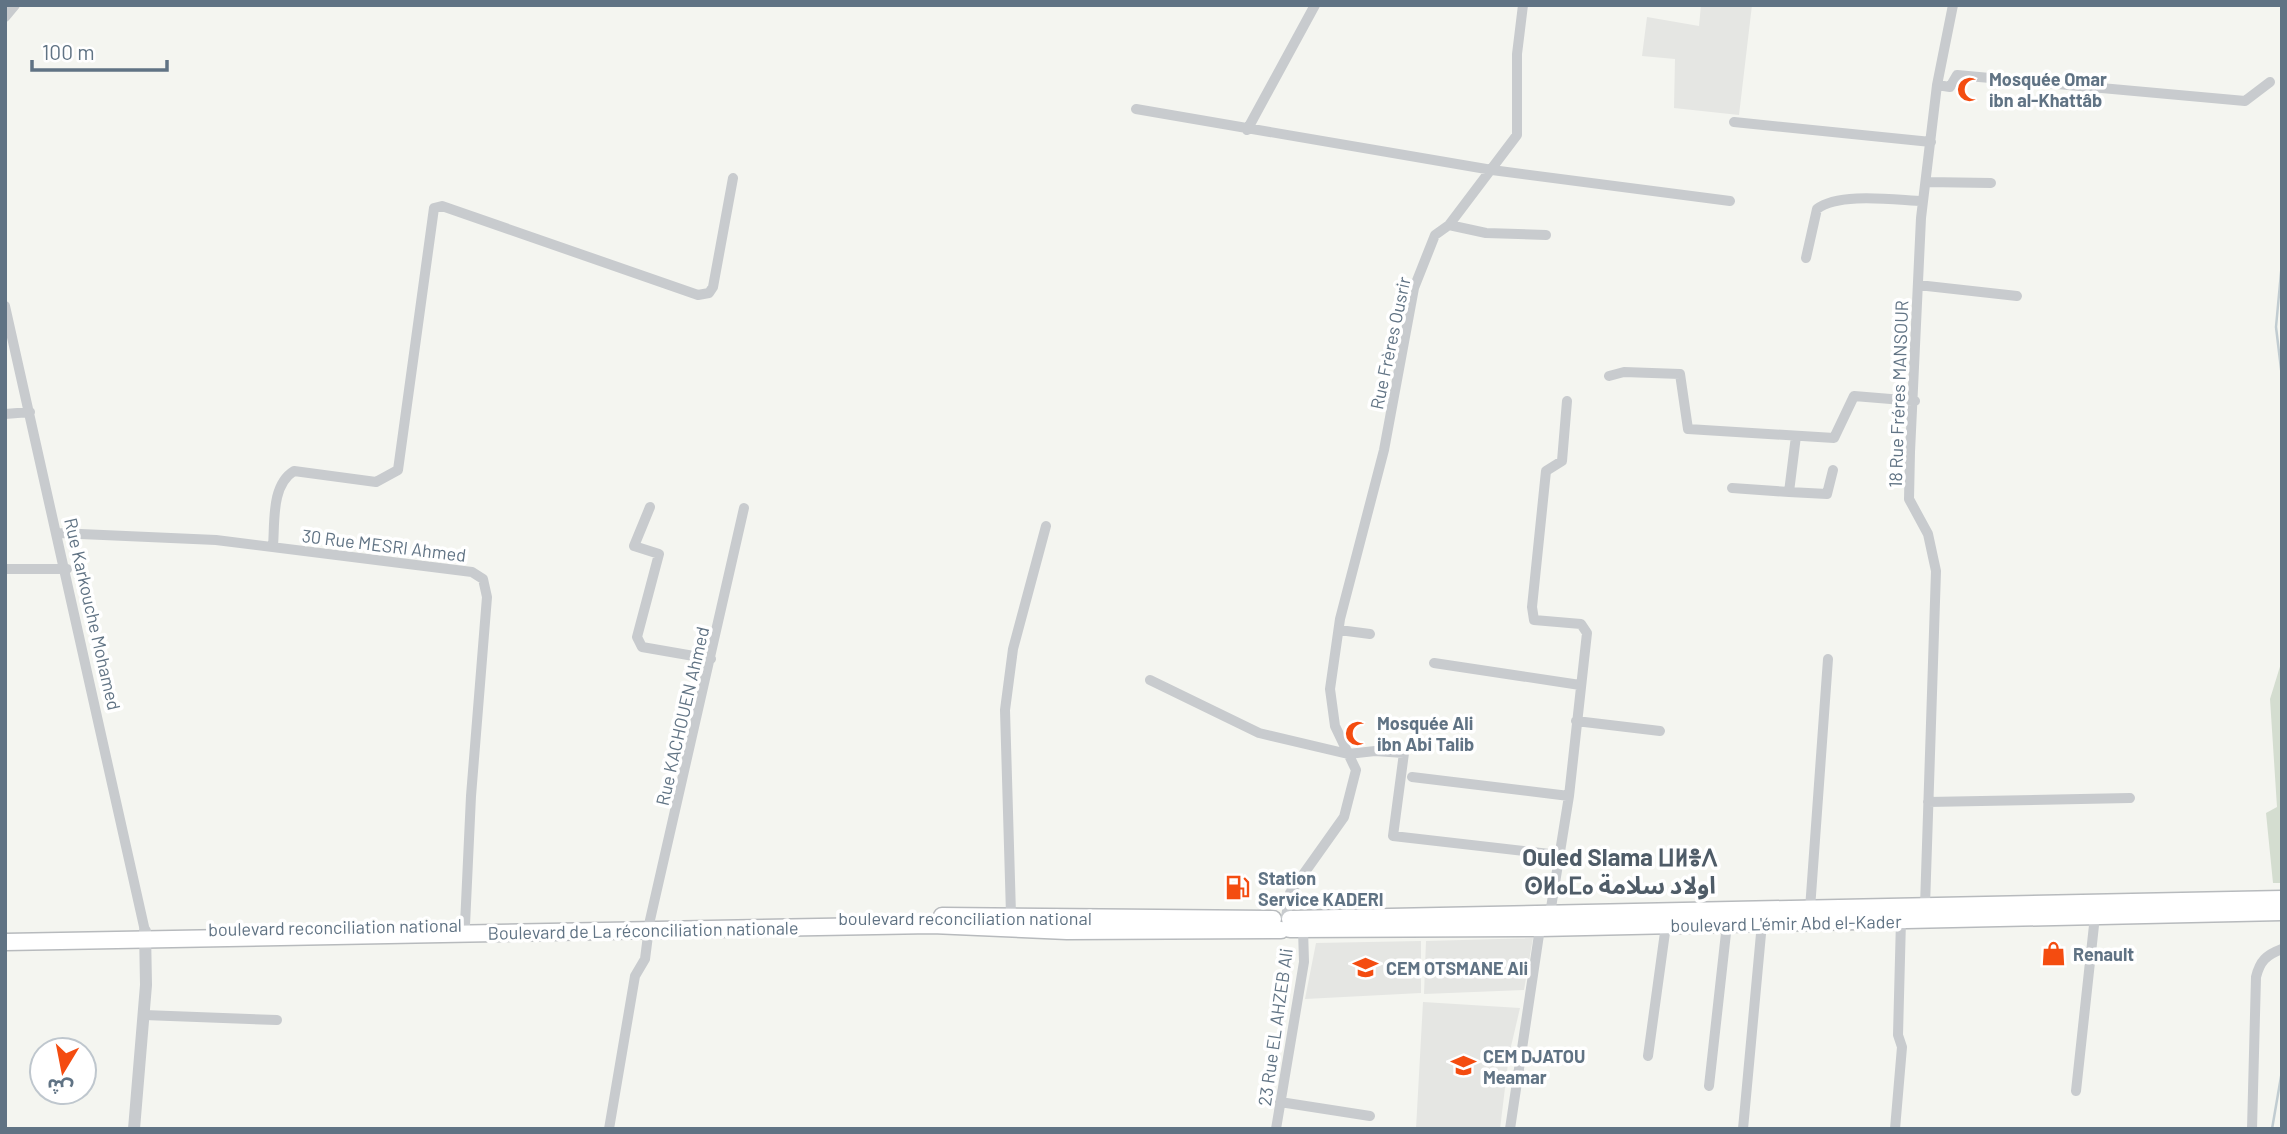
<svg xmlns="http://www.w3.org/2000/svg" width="2287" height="1134" font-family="Barlow,'Noto Sans Arabic','Noto Sans Tifinagh',sans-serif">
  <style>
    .built { fill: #e5e6e3 }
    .green { fill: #d4ddd0 }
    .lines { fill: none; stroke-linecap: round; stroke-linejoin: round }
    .stream { stroke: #c1ccd1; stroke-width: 2.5 }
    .trunk-casing { stroke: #b7babd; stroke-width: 19 }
    .minor { stroke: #c8cbce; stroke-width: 10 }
    .tertiary { stroke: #c8cbce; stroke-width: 12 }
    .trunk { stroke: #fff; stroke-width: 16 }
    .labels { text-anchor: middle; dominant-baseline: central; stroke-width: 7; stroke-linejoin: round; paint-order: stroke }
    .poi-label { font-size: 18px; font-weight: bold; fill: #607384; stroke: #fff; text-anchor: start }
    .street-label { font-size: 18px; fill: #607384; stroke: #fff }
    .district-label { font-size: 24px; font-weight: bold; fill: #4f5c68; stroke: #fff }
  </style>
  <rect width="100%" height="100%" fill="#f4f5f0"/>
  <path class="built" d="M1701,5h51l-13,110 -65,-7 1,-49 -33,-3 5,-39 52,9z
    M1533,938l-9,52 -100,4 2,-53z
    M1421,941v52l-116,6 11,-56z
    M1423,1002l97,6 -11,47 -9,74h-84z"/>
  <path class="green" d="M2282,660v223h-9l-7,-70 11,-6 -7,-108z"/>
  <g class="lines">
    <path class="stream" d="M2282,262l-6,65 6,50
      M2272,1129l10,-58"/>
    <defs>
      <path id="trunk" d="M942,916l331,3
        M1290,919l992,-20
        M1290,929l250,-1 742,-16
        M5,942l927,-17 135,6 214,-1"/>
    </defs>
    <use href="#trunk" class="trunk-casing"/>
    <path class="minor" d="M5,17l10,-12
      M1937,85l13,2 7,-12 288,26 25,-19
      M1136,109l356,61 238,31
      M1734,122l197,20
      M1247,130l68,-125
      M1926,182l65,1
      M1449,225l37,8 60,2
      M1806,258l11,-49c22,-17 78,-9 106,-8
      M1918,285l99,11
      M5,306l140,625
      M1609,376l15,-4 56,2 8,55 146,9 20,-42 61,5
      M5,414l25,-2
      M1732,488l57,4 7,-56
      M1789,492l38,2 6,-24
      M650,507l-16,39 25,8 -22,83 5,10 69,12
      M58,533l158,7 256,32 11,7 4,18 -16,199 -6,129
      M273,546c2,-24 -2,-61 21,-75l82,11 22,-12 36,-262 8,-2 256,89 11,-2 4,-6 20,-109
      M5,569h62
      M1339,630l31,4
      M1434,663l146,22
      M1150,680l109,53 89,21 27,-3 29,2 -11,83 165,19
      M1576,721l84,10
      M1412,777l157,19
      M1928,802l202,-4
      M1925,906l11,-335 -8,-37 -19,-35 1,-47 11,-234 16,-133 16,-80
      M1810,909l18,-250
      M1011,914l-6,-204 8,-61 33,-123
      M1550,914l19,-118 18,-163 -6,-9 -47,-4 -2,-13 14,-136 16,-10 5,-60
      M1286,917l4,-24 54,-76 12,-47 -21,-44 -5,-37 10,-70 44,-169 30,-162 21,-53 14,-10 68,-90v-81l6,-49
      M144,1015l133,5
      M1648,1056l18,-131
      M1709,1086l18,-162
      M2076,1091l19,-175
      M1280,1102l90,14
      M609,1129l26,-153 10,-17 5,-39 94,-412
      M1276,1129l28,-167 -1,-33
      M1510,1129l30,-201
      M1743,1129l19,-206
      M1895,1129l7,-82 -4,-12 3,-115
      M2252,1129l4,-152c4,-16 10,-22 26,-28"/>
    <path class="tertiary" d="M134,1129l12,-144 -1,-54"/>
    <use href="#trunk" class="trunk"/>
  </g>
  <defs>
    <symbol id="mosque-bare" viewBox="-9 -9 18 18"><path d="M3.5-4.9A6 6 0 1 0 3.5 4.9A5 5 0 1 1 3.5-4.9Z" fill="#f44c10" stroke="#fff" stroke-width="2.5" paint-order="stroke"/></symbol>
    <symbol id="fuel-bare" viewBox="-9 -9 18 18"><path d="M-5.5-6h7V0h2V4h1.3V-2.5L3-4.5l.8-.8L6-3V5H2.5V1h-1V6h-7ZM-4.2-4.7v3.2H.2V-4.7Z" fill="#f44c10" stroke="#fff" stroke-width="2.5" paint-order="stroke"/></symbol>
    <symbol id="shop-bare" viewBox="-9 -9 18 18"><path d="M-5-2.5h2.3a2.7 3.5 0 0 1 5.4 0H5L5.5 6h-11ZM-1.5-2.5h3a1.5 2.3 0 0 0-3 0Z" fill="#f44c10" stroke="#fff" stroke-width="2.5" paint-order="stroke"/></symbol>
    <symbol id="school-bare" viewBox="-9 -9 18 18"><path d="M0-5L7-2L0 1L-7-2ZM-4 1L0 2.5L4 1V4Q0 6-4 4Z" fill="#f44c10" stroke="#fff" stroke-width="2.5" paint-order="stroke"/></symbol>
  </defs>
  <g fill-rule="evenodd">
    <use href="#mosque-bare" x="1952" y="72" width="35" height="35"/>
    <use href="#mosque-bare" x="1340" y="716" width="35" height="35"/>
    <use href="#fuel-bare" x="1220" y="870" width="35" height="35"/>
    <use href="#shop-bare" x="2036" y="936" width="35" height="35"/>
    <use href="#school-bare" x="1348" y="950" width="35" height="35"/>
    <use href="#school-bare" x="1446" y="1048" width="35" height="35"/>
  </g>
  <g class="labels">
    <g class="poi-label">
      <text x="1989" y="79">Mosquée Omar<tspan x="1989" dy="21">ibn al-Khattâb</tspan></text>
      <text x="1377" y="723">Mosquée Ali<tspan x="1377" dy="21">ibn Abi Talib</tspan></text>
      <text x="1258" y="878">Station<tspan x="1258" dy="21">Service KADERI</tspan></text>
      <text x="2073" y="954">Renault</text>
      <text x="1386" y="968">CEM OTSMANE Ali</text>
      <text x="1483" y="1056">CEM DJATOU<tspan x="1483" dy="21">Meamar</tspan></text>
    </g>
    <g class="street-label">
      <text transform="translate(1390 343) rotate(-78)">Rue Frères Ousrir</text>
      <text transform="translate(1898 394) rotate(-88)">18 Rue Fréres MANSOUR</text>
      <text transform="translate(384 545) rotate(7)">30 Rue MESRI Ahmed</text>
      <text transform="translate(93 614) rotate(77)">Rue Karkouche Mohamed</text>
      <text transform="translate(682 716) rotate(-77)">Rue KACHOUEN Ahmed</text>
      <text x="965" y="918">boulevard reconciliation national</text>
      <text transform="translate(1786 923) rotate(-1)">boulevard L'émir Abd el-Kader</text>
      <text transform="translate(335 927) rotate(-1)">boulevard reconciliation national</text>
      <text transform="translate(643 930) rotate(-1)">Boulevard de La réconciliation nationale</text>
      <text transform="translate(1275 1027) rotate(-82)">23 Rue EL AHZEB Ali</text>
    </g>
    <g class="district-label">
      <text x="1620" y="856">Ouled Slama ⵡⵍⴻⴷ<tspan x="1620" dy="28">ⵙⵍⴰⵎⴰ اولاد سلامة</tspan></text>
    </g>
  </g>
  <rect width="2287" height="1134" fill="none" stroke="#607384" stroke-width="14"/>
  <g transform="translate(63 1071) rotate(190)"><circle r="33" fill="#ffffff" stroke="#bfc7ce" stroke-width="2"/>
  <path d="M0-5L12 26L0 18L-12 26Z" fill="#f44c10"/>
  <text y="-10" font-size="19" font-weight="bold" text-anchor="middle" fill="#607384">ش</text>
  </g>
  <path d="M32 60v10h135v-10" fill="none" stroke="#607384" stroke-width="3.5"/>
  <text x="42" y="60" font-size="21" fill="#607384" stroke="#ffffff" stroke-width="5" paint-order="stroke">100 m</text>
</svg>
